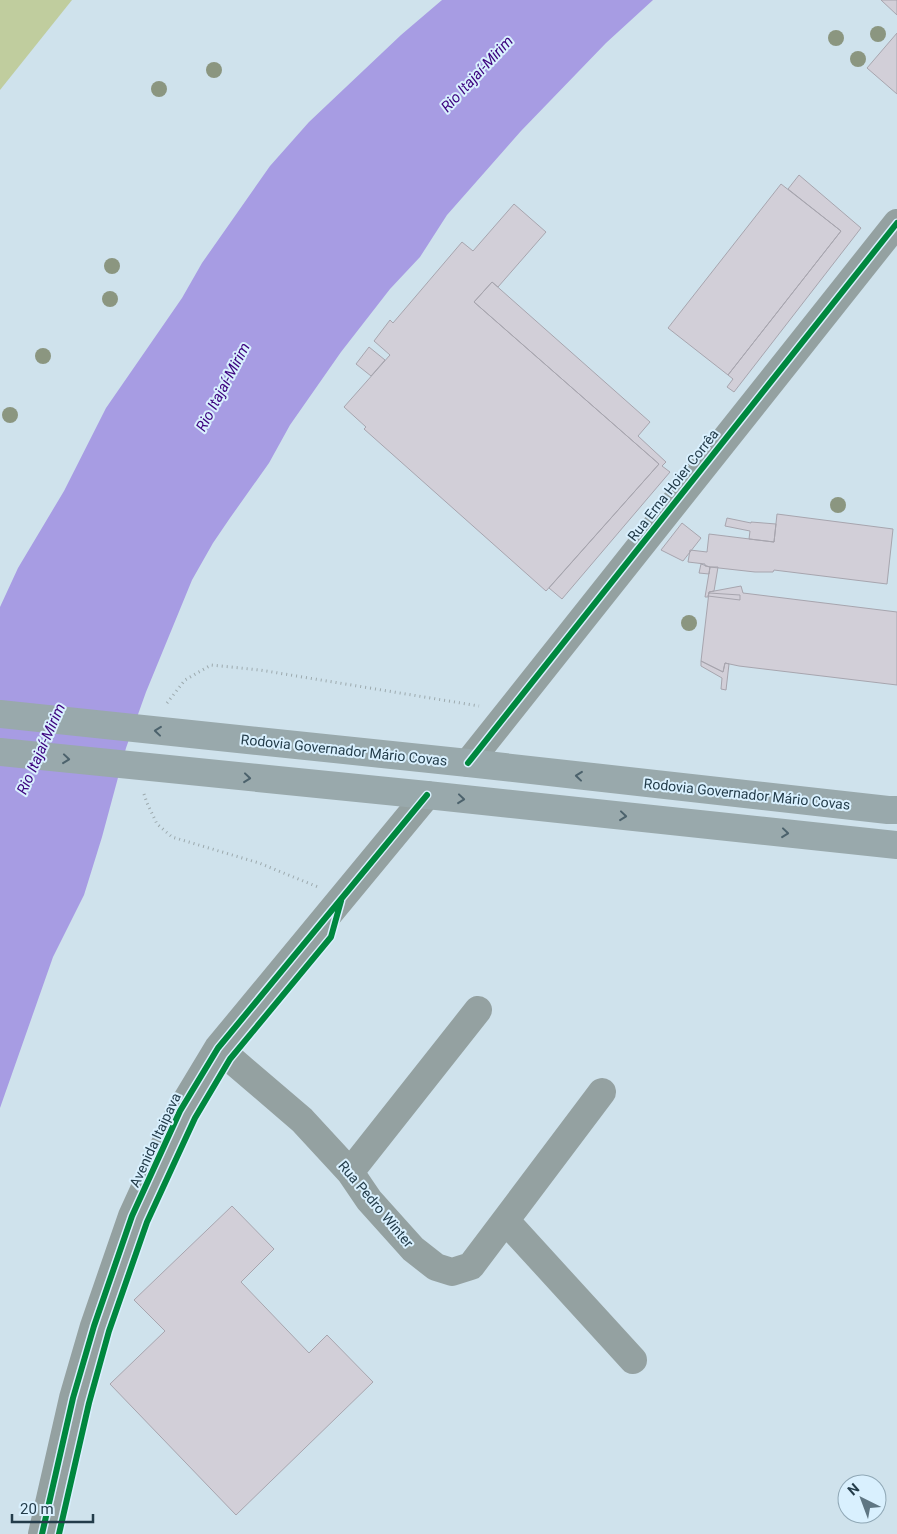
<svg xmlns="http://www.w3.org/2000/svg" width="897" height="1534" font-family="Roboto,sans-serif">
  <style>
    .green { fill: #c0cd9e }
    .water { fill: #a79ce3 }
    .building { fill: #d2cfd8; stroke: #a7a5ae }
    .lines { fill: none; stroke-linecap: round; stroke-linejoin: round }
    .path { stroke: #9ca9ad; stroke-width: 3; stroke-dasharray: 1 4; stroke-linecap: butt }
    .minor { stroke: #94a1a1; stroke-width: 28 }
    .highway { stroke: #99a9ac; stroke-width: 28 }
    .cycleway-casing { stroke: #d9f0fe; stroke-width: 9 }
    .cycleway { stroke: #00873e; stroke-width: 6 }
    .tree { fill: #8b9680 }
    .oneway { stroke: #4c626c }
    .labels { text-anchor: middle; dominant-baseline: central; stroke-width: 4; stroke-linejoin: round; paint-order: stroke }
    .street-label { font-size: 14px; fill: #233c4a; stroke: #d9f0fe }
    .water-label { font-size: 15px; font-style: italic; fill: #3c027e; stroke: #d9f0fe }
  </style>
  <rect width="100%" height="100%" fill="#cfe2ec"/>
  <path class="green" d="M0,0h72l-72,90z"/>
  <path class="water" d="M442,0h211l-47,43 -85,88 -74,84 -27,42 -30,32 -49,63 -51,73 -21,38 -39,55 -17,25 -21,37 -46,112 -20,56 -24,89 -18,58 -31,62 -53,151v-501l18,-39 46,-77 42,-83 76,-110 20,-35 68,-97 39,-44 92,-87z"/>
  <path class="building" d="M881,0h16v15z
    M897,33v61l-30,-26z
    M799,175l62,53 -127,164 -7,-5 6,-8 -5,-4 113,-144 -53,-42z
    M781,184l60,47 -113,144 -60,-47z
    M514,204l32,28 -48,55 -6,-5 -18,20 185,162 -113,127 -182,-162 2,-2 -22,-20 46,-52 -16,-14 16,-21 3,3 69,-81 11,9z
    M492,282l158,140 -12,14 28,26 -4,4 8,6 -108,127 -13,-11 110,-124 -185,-162z
    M369,347l16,13 -14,16 -15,-12z
    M777,514l116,15 -6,55 -113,-14 -1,2h-18l-45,-5 -5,-1v-2l-17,-2 2,-12 17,2 2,-18 65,8z
    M727,518l24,5v-1l25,2 -2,18 -25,-3 1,-8 -25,-5z
    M682,523l19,15 -18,23 -22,-11z
    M701,564l9,3 -1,7 -10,-1z
    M710,567h8l-4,24 -5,1 -1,5h-3z
    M741,586l2,7 154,19v73l-158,-19 -14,-3 -2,9 -22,-11 8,-69z
    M709,593l31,2v5l-32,-4z
    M701,661l22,11 2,-9 4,1 -3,26 -5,-1 1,-11 -21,-12z
    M232,1206l42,43 -33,33 68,71 18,-18 46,47 -137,133 -126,-131 55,-53 -31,-31z"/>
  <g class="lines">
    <path class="path" d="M167,703l18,-23 26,-15 49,5 219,36
      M144,794l3,9 10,21 15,13 87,26 59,24"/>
    <path class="minor" d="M468,763l429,-540
      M218,1048l84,72 48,52 19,28 44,49 23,18 16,5 19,-6 131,-174
      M350,1172l128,-162
      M506,1221l127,139
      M42,1534l31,-136 21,-72 38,-110 48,-105 38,-63 209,-253"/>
    <path class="highway" d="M0,714l468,49 420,47h9
      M0,752l427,43 470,50"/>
    <defs>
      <path id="cycleway" d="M468,763l429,-540
        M42,1534l31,-136 21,-72 38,-110 48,-105 38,-63 209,-253
        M59,1534l30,-131 20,-72 38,-109 48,-104 35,-59 101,-122 10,-36"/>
    </defs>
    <use href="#cycleway" class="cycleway-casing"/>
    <use href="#cycleway" class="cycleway"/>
  </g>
  <g class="tree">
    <circle cx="878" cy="34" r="8"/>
    <circle cx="836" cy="38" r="8"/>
    <circle cx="858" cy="59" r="8"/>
    <circle cx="214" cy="70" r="8"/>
    <circle cx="159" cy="89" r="8"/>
    <circle cx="112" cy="266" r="8"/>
    <circle cx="110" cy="299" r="8"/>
    <circle cx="43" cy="356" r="8"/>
    <circle cx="10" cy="415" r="8"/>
    <circle cx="838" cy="505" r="8"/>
    <circle cx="689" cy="623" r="8"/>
  </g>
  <defs><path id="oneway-chevron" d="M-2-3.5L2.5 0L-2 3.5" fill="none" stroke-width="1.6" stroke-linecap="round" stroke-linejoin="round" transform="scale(1.25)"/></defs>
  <g class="oneway">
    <use href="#oneway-chevron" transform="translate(158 731) rotate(-174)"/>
    <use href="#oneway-chevron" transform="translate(66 759) rotate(6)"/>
    <use href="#oneway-chevron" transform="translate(579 776) rotate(-174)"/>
    <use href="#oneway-chevron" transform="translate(247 778) rotate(6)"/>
    <use href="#oneway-chevron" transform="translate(461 799) rotate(6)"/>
    <use href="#oneway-chevron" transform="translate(623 816) rotate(6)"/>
    <use href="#oneway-chevron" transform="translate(785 833) rotate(6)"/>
  </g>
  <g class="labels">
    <g class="street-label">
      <text transform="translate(673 485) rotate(-52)">Rua Erna Hoier Corrêa</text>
      <text transform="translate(344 750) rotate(6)">Rodovia Governador Mário Covas</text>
      <text transform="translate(747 794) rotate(6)">Rodovia Governador Mário Covas</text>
      <text transform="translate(155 1140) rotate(-65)">Avenida Itaipava</text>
      <text transform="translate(376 1204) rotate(50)">Rua Pedro Winter</text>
    </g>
    <g class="water-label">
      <text transform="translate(477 74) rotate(-47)">Rio Itajaí-Mirim</text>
      <text transform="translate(223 387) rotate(-62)">Rio Itajaí-Mirim</text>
      <text transform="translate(41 749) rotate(-66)">Rio Itajaí-Mirim</text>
    </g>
  </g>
  <g transform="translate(862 1499) rotate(318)"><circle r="24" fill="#d9f0fe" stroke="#90a8b6"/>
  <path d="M0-4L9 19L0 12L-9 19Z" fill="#5f7683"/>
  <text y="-8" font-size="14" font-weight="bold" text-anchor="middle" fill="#233c4a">N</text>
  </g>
  <path d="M12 1514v8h81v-8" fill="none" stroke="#233c4a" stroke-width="2.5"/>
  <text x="20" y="1514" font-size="15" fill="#233c4a" stroke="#d9f0fe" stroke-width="4" paint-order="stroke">20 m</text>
</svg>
